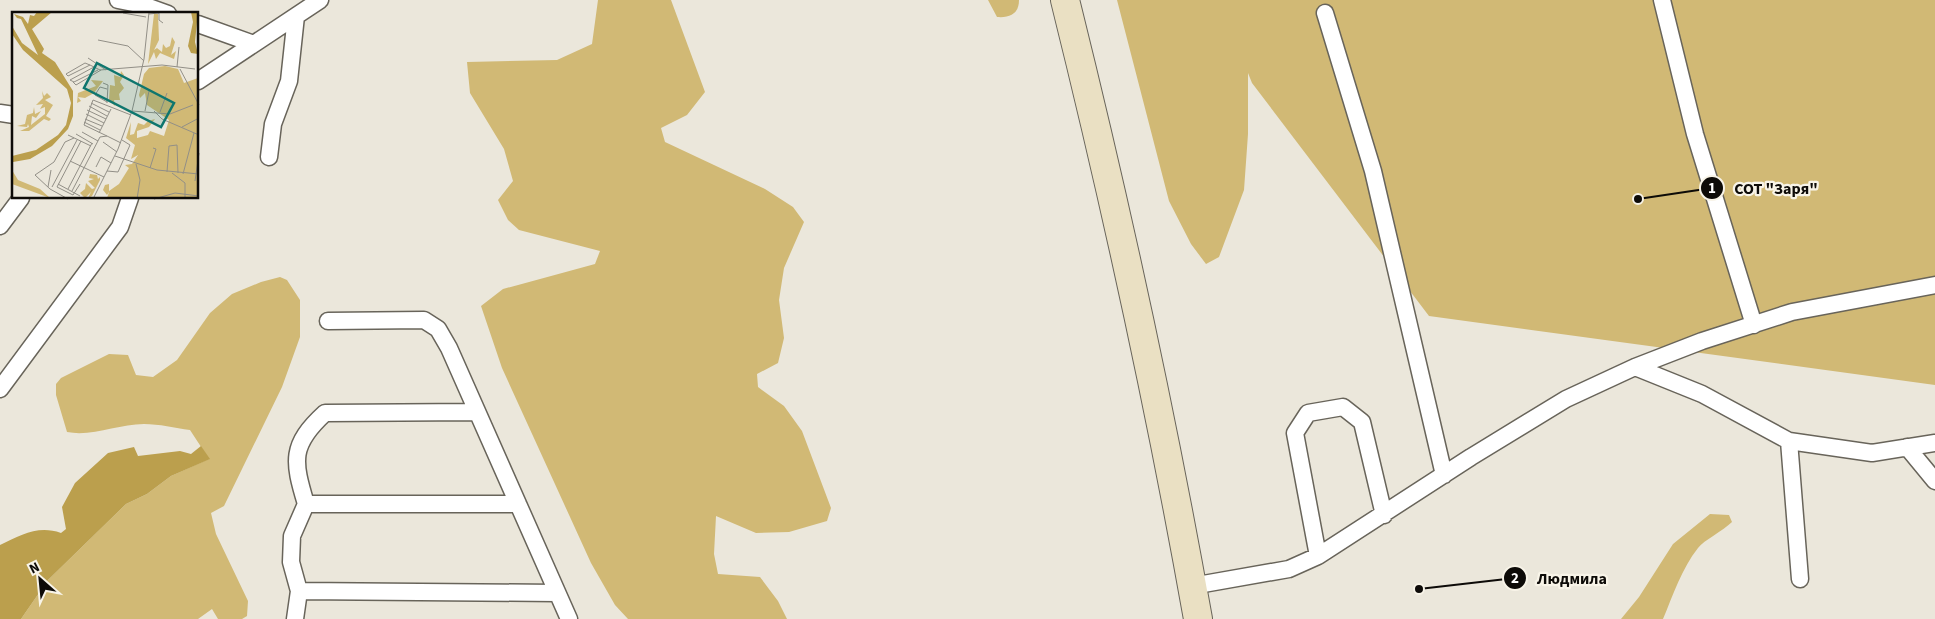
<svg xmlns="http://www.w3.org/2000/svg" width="1935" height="619" font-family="'Source Sans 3',sans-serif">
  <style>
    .green { fill: #d1b975 }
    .water { fill: #bb9f4d }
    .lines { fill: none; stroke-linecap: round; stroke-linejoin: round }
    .service-casing { stroke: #68645a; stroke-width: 19 }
    .secondary-casing { stroke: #68645a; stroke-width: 30 }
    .service { stroke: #fff; stroke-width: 16 }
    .secondary { stroke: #eae0c3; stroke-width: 28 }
    .inset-road { fill: none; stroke: #928f87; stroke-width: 1 }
    .view { fill: #0f766e; fill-opacity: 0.15; stroke: #0f766e; stroke-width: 2.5 }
    .inset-edge { fill: none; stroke: #0d0b08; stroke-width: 2.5 }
    .leader { fill: none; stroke: #0d0b08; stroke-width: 2 }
    .callout-dot { fill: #0d0b08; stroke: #f8f4e8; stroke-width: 2 }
    .mark-label { font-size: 15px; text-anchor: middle; font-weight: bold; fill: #fff }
    .callout-label { font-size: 16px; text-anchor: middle; font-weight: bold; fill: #0d0b08; stroke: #f8f4e8; stroke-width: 4.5; stroke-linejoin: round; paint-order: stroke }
  </style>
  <rect width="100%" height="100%" fill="#ebe7db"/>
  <path class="green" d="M598,0h73l34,92 -18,23 -26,13 4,14 100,47 28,18 11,15 -20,46 -5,32 5,38 -6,25 -21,11 1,13 26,19 18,25 29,77 -4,13 -38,11 -33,1 -40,-17 -2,38 4,20 42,3 18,24 9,18h-159l-13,-14 -24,-42 -89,-195 -21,-62 22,-17 92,-25 5,-13 -81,-21 -11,-10 -10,-20 15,-19 -9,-32 -34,-56 -3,-31 90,-2 35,-16z
    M988,0h31c0,14 -9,18 -22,17z
    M1117,0h818v385l-506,-69 -177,-233 -4,-10v61l-4,56 -25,67 -13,7 -15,-20 -22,-43z
    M280,277l7,3 13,20v37l-18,50 -58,119 -13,7 5,21 32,67 -1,15 -5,3h-24l-6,-10 -14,10h-177l27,-39 78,-76 21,-10 24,-18 38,-17 -19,-29c-15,-2 -31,-6 -46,-6 -26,0 -52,13 -77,8l-11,-37v-11l5,-6 48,-24 19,1 8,20 17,2 24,-17 33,-47 22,-19 29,-12z
    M1710,514l19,1 3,7c-9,9 -28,18 -34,26 -16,20 -25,47 -35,71h-42l18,-22 34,-53z"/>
  <path class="water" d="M201,446l9,13 -39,17 -24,18 -21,10 -78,76 -27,39h-21v-74c21,-10 38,-20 61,-12l5,-4 -4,-22 13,-24 33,-30 26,-6 4,9 42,-5 11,3z"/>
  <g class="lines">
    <defs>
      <path id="service" d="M118,0l25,5 25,9
        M1662,0l33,134 59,191
        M1325,13l48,158 71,304
        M198,24l56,20
        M198,81l122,-81
        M0,113l14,2
        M269,157l4,-33 16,-43 7,-65
        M0,226l21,-28
        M328,321l96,-1 14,9 11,19 120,271
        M1635,367l67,27 87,47 83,12 63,-10
        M0,389l120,-162 10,-29
        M1789,441l11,138
        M1907,447l28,34
        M306,504h212
        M1318,556l-23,-123 13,-20 35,-6 19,15 22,93
        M1192,586l97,-17 29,-13 153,-99 95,-58 69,-32 67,-26 90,-29 143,-27
        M299,591l258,2
        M295,619l4,-28 -8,-29 1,-26 14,-32c-13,-43 -16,-59 19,-91l152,-1"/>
      <path id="secondary" d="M1065,0c51,205 96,411 133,619"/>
    </defs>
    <use href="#service" class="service-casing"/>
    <use href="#secondary" class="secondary-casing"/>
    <use href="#service" class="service"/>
    <use href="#secondary" class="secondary"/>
  </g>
  <g transform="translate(12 12)">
    <rect width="186" height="186" fill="#ebe7db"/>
    <path d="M142,2h4l1,26 -5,10 3,-2 5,4 1,-8 3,4 4,-2 2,-9 3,5 -4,13 5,-4 -2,8 -14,-6 -4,6 -2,-7 -6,12zM153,54l13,3 6,14 14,-5v120h-91l2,-6 -2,3 -4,-5 2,-5 4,-1v7l10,-7 10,-16 -4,-3 7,-1 6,-9 -7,4 4,-14 -9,-7 5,-16 -1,13 4,-1 4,-11 6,2 4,-4 7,-2 -6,8 -12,4v7l11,-3 2,-4 14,5 5,-16 -22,-15 -2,-12 -5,5 -1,-3 5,-21 5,-6zM109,59l3,4 -4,7 4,6 -5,6 1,6h-6l1,6 -6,-6 1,-15 5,1 -1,-11 6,2zM79,68l12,1 -9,12 -9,5 -7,-1 3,4 -4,2 1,-10 18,-7zM30,79l2,5 3,-3 4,4 -6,3 8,5 -7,11 5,3 -2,2 -5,-2 -15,12h-9l9,-4 -1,-3 -1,3 -10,-1 8,-2 2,-9 6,-2 1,-6 1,7 6,-3 -5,7 -4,-2 -1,9 14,-11v-7l-5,2 3,-5 -7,1 7,-7zM0,158l6,10 22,9 10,9 -38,-14zM78,162l7,1 1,4 2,-2v3l-8,16 -4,2 3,-6 -6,6 -5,-5 5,-4 1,-6 6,6 3,-1 -7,-7 6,-2 -5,-1z" fill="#d1b975"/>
    <path d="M25,0h15l-20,17 12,20 -2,4 13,9 18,29v25l-5,13 -16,17 -22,13 -17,3 -1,-6 24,-6 22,-15 8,-10 5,-22 -4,-14 -44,-39 -11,-16v-8l10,17 16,12 -17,-36 -4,-1 -3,-4 9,3 5,7 2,-9 4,1zM179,0h7l-3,30 3,12 -7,-1 -3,-7 5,-24z" fill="#bb9f4d"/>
    <path class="inset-road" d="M111,1l23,4M137,2l10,-1v7l4,3M86,28l30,6 16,15M76,46l18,12M78,53l-22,11 -2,-2 19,-11 5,2 10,5 62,-5 33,4M82,55l-24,13 4,2 24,-12M165,55l2,-20M168,57l19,36M61,70l3,3 25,-15M91,71l5,2 -1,18M95,90l-12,-7 5,-8 7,2M79,91l18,9M77,94l18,10M75,98l19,9M120,99l38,3 23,-9M133,99l4,-20M142,99l8,8 37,16M148,100l7,-19M74,102l18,9M73,107l17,7M72,110l16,8M170,115l17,-9M70,120l16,9M87,121l12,-24M64,122l17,10M56,123l23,11M95,124l-23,-11 9,-25 38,15M91,130l14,10M103,144l42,14 42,4M58,149l34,16M124,152l4,16 -3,19M84,155l5,-10 10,6M138,156l6,-19 -3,-1M95,159l11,1 12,-27 -8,-5M155,160l2,-26 8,-1 1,28M160,161l13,10v16M171,162l11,-41M183,169l4,-28M46,172l22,12M68,172l-7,11 -16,-8 24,-46M36,175l3,-17M40,175l25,-47M56,177l24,-46M60,179l28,-54 7,-1 14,7M56,187l-18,-10 -15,-14 19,-13 11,-20 9,-4M81,187l25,-50 14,-38 12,-52 5,-47M142,187l21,-6 24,3"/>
    <path class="view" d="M85,51l77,40 -13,24 -77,-39z"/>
    <rect width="186" height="186" class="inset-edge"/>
  </g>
  <path class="leader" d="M1638 199L1712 188M1419 589L1515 578"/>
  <g class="callout-dot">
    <circle cx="1638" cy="199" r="5"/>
    <circle cx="1419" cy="589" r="5"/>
    <circle cx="1712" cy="188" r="12"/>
    <circle cx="1515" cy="578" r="12"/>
  </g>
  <g class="mark-label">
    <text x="1712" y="193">1</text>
    <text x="1515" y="583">2</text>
  </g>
  <g class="callout-label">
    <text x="1776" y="194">СОТ "Заря"</text>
    <text x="1572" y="584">Людмила</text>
  </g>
  <g transform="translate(40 579) rotate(333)" stroke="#f8f4e8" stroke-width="4" paint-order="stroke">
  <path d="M0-4L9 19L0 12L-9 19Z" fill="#0d0b08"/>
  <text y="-8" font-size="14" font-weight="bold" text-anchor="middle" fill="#0d0b08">N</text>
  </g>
</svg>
